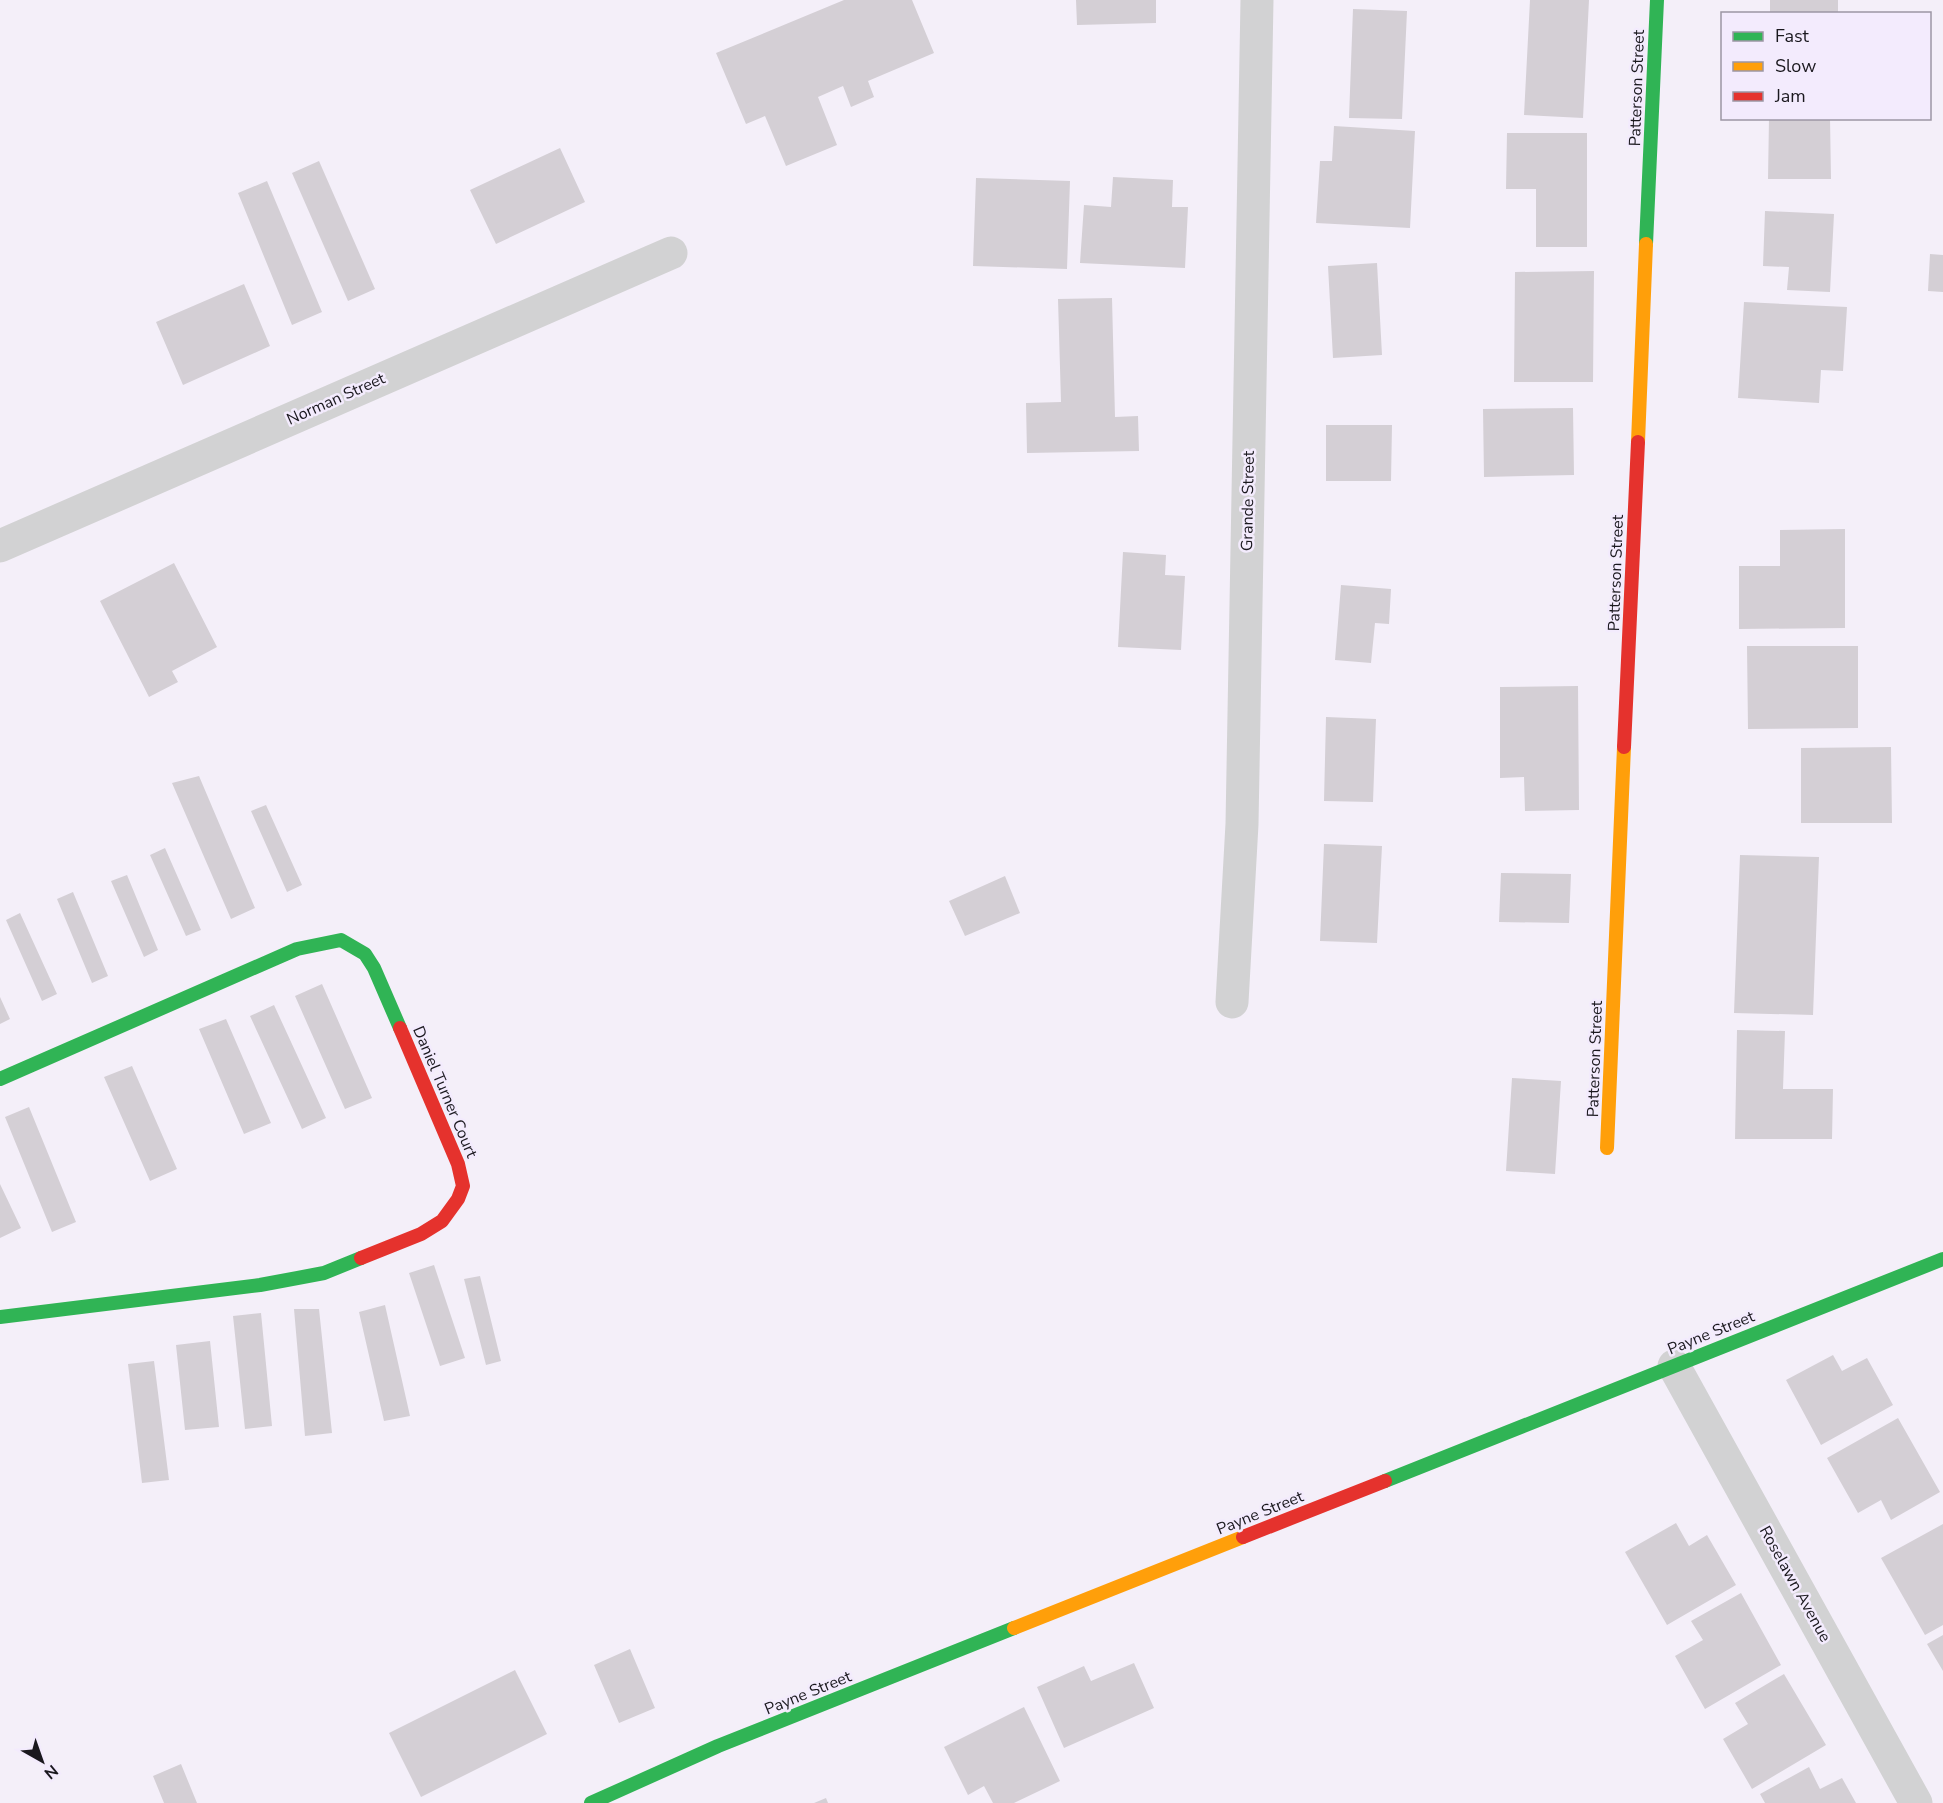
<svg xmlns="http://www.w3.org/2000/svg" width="1943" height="1803" font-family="'Nunito Sans',sans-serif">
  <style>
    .building { fill: #d4cfd5 }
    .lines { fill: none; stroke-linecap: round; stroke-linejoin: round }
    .street { stroke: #d2d2d3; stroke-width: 33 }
    .fast { stroke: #30b455; stroke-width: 14 }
    .slow { stroke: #ff9f0a; stroke-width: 14 }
    .jam { stroke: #e5322d; stroke-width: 14 }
    .labels { text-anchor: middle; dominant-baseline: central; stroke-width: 5; stroke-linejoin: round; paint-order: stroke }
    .street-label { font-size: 16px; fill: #1a181e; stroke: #f3ebfd }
  </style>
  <rect width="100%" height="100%" fill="#f4eff9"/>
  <path class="building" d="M844,0h68l22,53 -66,28 6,16 -23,10 -8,-21 -25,11 19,48 -51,21 -21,-50 -19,8 -30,-71z
    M1076,0h80v23l-79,2z
    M1530,0h59l-6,118 -59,-3z
    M1770,0h68v14h-68z
    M1353,9l54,2 -5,108 -53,-1z
    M1769,118h61l1,61h-63z
    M1334,126l81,5 -5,97 -94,-5 4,-62h12z
    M1507,133h80v114h-51v-58h-30z
    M560,148l25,54 -89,42 -26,-54z
    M319,161l56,128 -27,12 -56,-128z
    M1113,177l60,3 -1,27h16l-3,61 -105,-5 4,-58 27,2z
    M976,178l94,3 -3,88 -94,-3z
    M267,181l55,131 -30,13 -54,-132z
    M1765,211l69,3 -4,78 -43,-2 2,-23 -26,-1z
    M1930,254l13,1v37l-15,-1z
    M1377,263l5,92 -49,3 -5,-92z
    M1594,271l-1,111h-79l1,-110z
    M244,284l26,62 -87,39 -27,-63z
    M1112,298l3,119 23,-1 1,35 -112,2 -1,-50 35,-1 -3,-103z
    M1744,302l103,5 -4,64 -22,-1 -2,33 -81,-5z
    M1573,408l1,67 -90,2 -1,-68z
    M1326,425h66l-1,56h-65z
    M1845,529v99l-106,1v-63h41v-36z
    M1123,552l43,3 -1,20 20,1 -4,74 -63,-3z
    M174,563l43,84 -45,24 6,11 -29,15 -49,-96z
    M1341,585l50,4 -2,35 -14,-1 -4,40 -36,-3z
    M1747,646h111v82l-110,1z
    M1578,686l1,124 -54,1 -1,-34 -24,1v-91z
    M1326,717l50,2 -3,83 -49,-1z
    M1891,747l1,76h-91v-75z
    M199,776l56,132 -24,11 -59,-136z
    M266,805l36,80 -15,7 -36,-81z
    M1324,844l58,2 -5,97 -57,-2z
    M165,848l36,82 -15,6 -36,-81z
    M1740,855l79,2 -6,158 -79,-2z
    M1501,873l70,1 -2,49 -70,-1z
    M127,875l31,75 -14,7 -33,-76z
    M1005,876l15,37 -55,23 -16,-35z
    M73,892l35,84 -16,7 -35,-84z
    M20,913l37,81 -15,7 -36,-81z
    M322,984l50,114 -27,11 -50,-113z
    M0,997l10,22 -10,5z
    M274,1005l52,113 -24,11 -52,-113z
    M226,1019l45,104 -27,11 -45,-105z
    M1737,1030l48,1 -2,58h50l-1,50h-97z
    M132,1066l45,103 -27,12 -46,-104z
    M1512,1078l49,3 -6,93 -49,-3z
    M29,1107l47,115 -24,10 -47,-115z
    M0,1184l21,44 -21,10z
    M434,1265l31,93 -25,8 -31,-93z
    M480,1276l21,85 -15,4 -22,-86z
    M385,1305l25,111 -26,5 -25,-109z
    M294,1309h25l13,124 -27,3z
    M261,1313l11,113 -27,3 -12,-113z
    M210,1341l9,86 -34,3 -9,-85z
    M1833,1355l9,16 25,-13 26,47 -72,40 -35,-65z
    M154,1361l15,119 -27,3 -14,-119z
    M1898,1418l42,74 -49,28 -10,-20 -23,13 -31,-55z
    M1676,1523l13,23 18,-11 29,50 -69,40 -42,-73z
    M1943,1524v101l-18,10 -44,-77z
    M1741,1593l40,72 -76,44 -30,-53 28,-16 -12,-19z
    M1943,1635v36l-16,-27z
    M630,1649l25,59 -36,15 -25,-58z
    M1134,1663l20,45 -90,40 -27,-61 47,-21 7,15z
    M515,1670l32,64 -126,63 -32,-64z
    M1784,1674l42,71 -74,44 -29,-50 25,-15 -13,-21z
    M1024,1707l36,74 -46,22h-21l-9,-17 -16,9 -24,-48z
    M181,1764l16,39h-33l-11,-27z
    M1809,1767l11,22 22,-11 14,25h-91l-5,-9z
    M826,1798l2,5h-14z"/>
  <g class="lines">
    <path class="street" d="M0,546l671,-293
      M1232,1002l10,-178 15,-824
      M1674,1366l242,437"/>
    <path class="fast" d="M1646,244l11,-244
      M0,1079l297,-130 44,-9 24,14 9,14 26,60
      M0,1317l260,-32 64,-12 37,-15
      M1385,1481l558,-222
      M591,1803l127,-57 296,-118"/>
    <path class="slow" d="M1638,442l8,-198
      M1607,1148l17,-401
      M1014,1628l229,-91"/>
    <path class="jam" d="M1624,747l14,-305
      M361,1258l60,-24 21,-13 16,-22 5,-13 -5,-22 -58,-136
      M1243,1537l142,-56"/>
  </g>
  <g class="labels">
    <g class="street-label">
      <text transform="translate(1637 88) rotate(-88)">Patterson Street</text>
      <text transform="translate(336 399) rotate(-24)">Norman Street</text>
      <text transform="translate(1248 501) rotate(-89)">Grande Street</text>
      <text transform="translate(1616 573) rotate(-88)">Patterson Street</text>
      <text transform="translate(1595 1059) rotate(-88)">Patterson Street</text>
      <text transform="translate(445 1092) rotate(67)">Daniel Turner Court</text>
      <text transform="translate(1711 1333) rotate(-22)">Payne Street</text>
      <text transform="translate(1260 1513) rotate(-22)">Payne Street</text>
      <text transform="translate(1795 1584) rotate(61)">Roselawn Avenue</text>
      <text transform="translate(808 1693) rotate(-22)">Payne Street</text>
    </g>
  </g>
  <rect x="1721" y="12" width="210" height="108" fill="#f3ebfd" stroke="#9c97a4" stroke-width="1.5"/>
  <rect x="1733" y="32" width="30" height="9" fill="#30b455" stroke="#9c97a4" stroke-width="1.5"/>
  <text x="1775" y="42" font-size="18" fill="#1a181e">Fast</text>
  <rect x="1733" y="62" width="30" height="9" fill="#ff9f0a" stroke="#9c97a4" stroke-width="1.5"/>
  <text x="1775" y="72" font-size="18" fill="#1a181e">Slow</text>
  <rect x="1733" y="92" width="30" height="9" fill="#e5322d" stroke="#9c97a4" stroke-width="1.5"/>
  <text x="1775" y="102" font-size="18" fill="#1a181e">Jam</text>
  <g transform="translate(42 1761) rotate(140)" stroke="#f3ebfd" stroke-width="4.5" paint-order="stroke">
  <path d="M0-4.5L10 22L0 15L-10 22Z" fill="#1a181e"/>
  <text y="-9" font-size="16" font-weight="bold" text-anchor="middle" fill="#1a181e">N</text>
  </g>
</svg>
